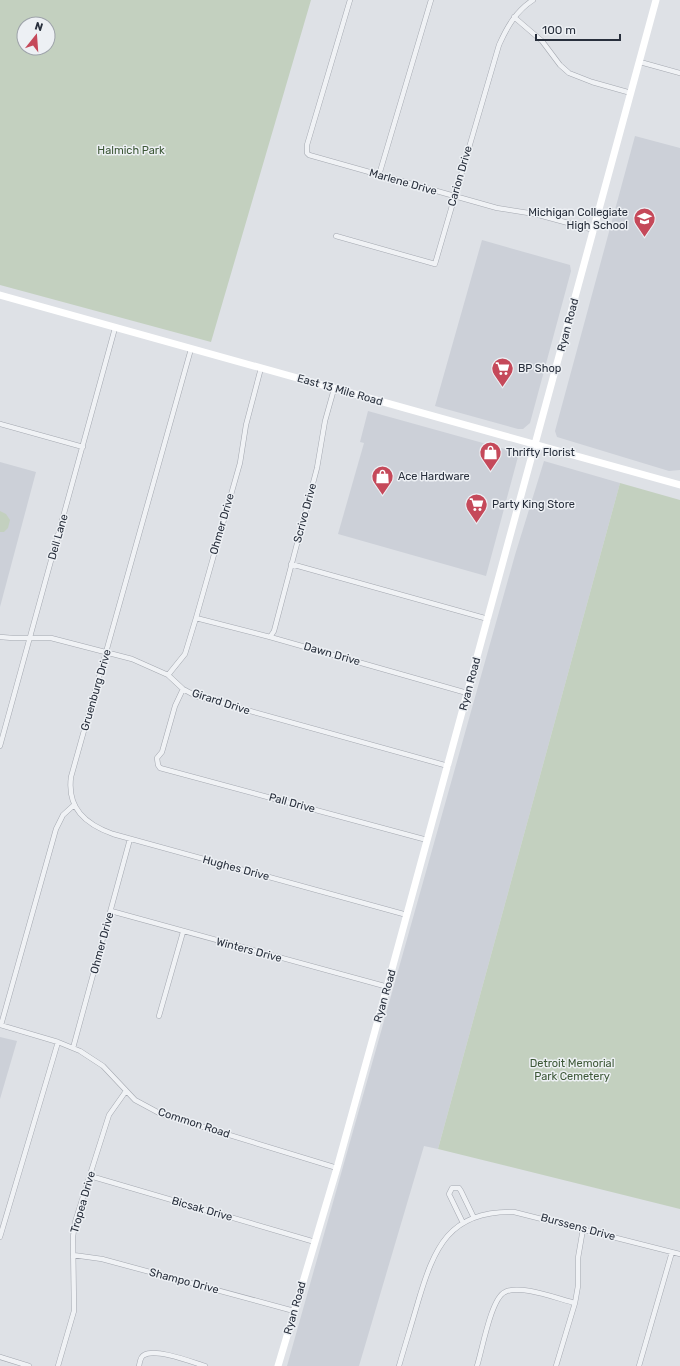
<svg xmlns="http://www.w3.org/2000/svg" width="680" height="1366" font-family="Rubik,sans-serif">
  <style>
    .built { fill: #ccd0d8 }
    .green { fill: #c3d0bf; fill-rule: evenodd }
    .lines { fill: none; stroke-linecap: round; stroke-linejoin: round }
    .street-casing { stroke: #a4a8b0; stroke-width: 5.5 }
    .street { stroke: #f0f2f5; stroke-width: 4.5 }
    .secondary { stroke: #fff; stroke-width: 7 }
    .labels { text-anchor: middle; dominant-baseline: central; stroke-width: 3; stroke-linejoin: round; paint-order: stroke }
    .park-label { font-size: 11px; fill: #3c5736; stroke: #edf0f4 }
    .street-label { font-size: 11px; fill: #282f3c; stroke: #edf0f4 }
    .poi-label { font-size: 11px; fill: #282f3c; stroke: #edf0f4; text-anchor: start }
  </style>
  <rect width="100%" height="100%" fill="#dee1e6"/>
  <path class="built" d="M635,136l45,12v322l-11,1 -112,-34 -2,-6z
    M482,240l88,25 1,6 -41,152 -7,6h-5l-83,-23z
    M368,411l151,42 -33,123 -148,-42 26,-91 -4,-1z
    M544,461l76,22 -182,666 -14,-3 -65,220h-72l228,-811z
    M0,462l36,10 -36,135z
    M0,1037l17,4 -17,58z"/>
  <path class="green" d="M0,0h311l-100,342 -211,-57zM24,24h24v24h-24z
    M620,483l60,17v709l-242,-60z
    M0,511l6,3 4,6 -2,8 -4,4h-4z"/>
  <g class="lines">
    <defs>
      <path id="street" d="M350,0l-43,145v8l2,2 188,53 38,6 59,16
        M514,17l28,24 18,24 9,8 23,9 39,11
        M640,62l40,11
        M379,175l52,-175
        M336,236l99,28 64,-219c8,-18 17,-34 34,-45
        M191,349l-120,428c-4,31 14,47 42,57l294,81
        M0,424l83,23
        M291,564l197,55
        M196,618l74,19 197,56
        M0,637l13,1h38l81,21 36,16 15,14 13,7 252,70
        M270,637l4,-6 43,-163 8,-47 9,-32
        M168,675l17,-21 11,-36 44,-155 6,-38 15,-57
        M183,689l-8,17 -13,46 -5,6 1,7 2,3 267,72
        M0,746l115,-418
        M111,911l277,76
        M159,1016l24,-84
        M0,1025l58,17 22,9 23,15 32,34 26,14 176,54
        M1,1025l55,-196 7,-14 11,-10
        M73,1048l57,-209
        M90,1176l225,66
        M463,1223l-14,-29 3,-6h7l2,3 13,27
        M0,1237l58,-195
        M73,1255l29,4 192,52
        M0,1357l29,9
        M58,1366l16,-55 -1,-74 2,-15 34,-107 17,-24
        M139,1366c1,-4 1,-9 5,-11 12,-7 48,7 61,11
        M399,1366c6,-21 13,-43 19,-64 16,-54 31,-92 96,-90l166,42
        M477,1366c5,-15 14,-68 28,-74 15,-8 53,7 70,11
        M556,1366l19,-63 3,-17v-28l5,-29
        M639,1366l33,-114"/>
    </defs>
    <use href="#street" class="street-casing"/>
    <use href="#street" class="street"/>
    <path class="secondary" d="M0,295l680,190
      M278,1366l59,-198 49,-177 270,-991"/>
  </g>
  <defs>
    <symbol id="school-pin" viewBox="-11 -11 22 30"><path d="M0 17L-7.5 6A9.5 9.5 0 1 1 7.5 6Z" fill="#c5495a" stroke="#edf0f4"/><path d="M0-5L7-2L0 1L-7-2ZM-4 1L0 2.5L4 1V4Q0 6-4 4Z" fill="#fff"/></symbol>
    <symbol id="supermarket-pin" viewBox="-11 -11 22 30"><path d="M0 17L-7.5 6A9.5 9.5 0 1 1 7.5 6Z" fill="#c5495a" stroke="#edf0f4"/><path d="M-6-5.5h2.5l.6 2H6L4.5 2H-2.5L-4.4-4H-6ZM-1.5 3.2a1.3 1.3 0 1 0 .1 0ZM3 3.2a1.3 1.3 0 1 0 .1 0Z" fill="#fff"/></symbol>
    <symbol id="shop-pin" viewBox="-11 -11 22 30"><path d="M0 17L-7.5 6A9.5 9.5 0 1 1 7.5 6Z" fill="#c5495a" stroke="#edf0f4"/><path d="M-5-2.5h2.3a2.7 3.5 0 0 1 5.4 0H5L5.5 6h-11ZM-1.5-2.5h3a1.5 2.3 0 0 0-3 0Z" fill="#fff"/></symbol>
  </defs>
  <g fill-rule="evenodd">
    <use href="#school-pin" x="632" y="206" width="25" height="34"/>
    <use href="#supermarket-pin" x="490" y="356" width="25" height="34"/>
    <use href="#shop-pin" x="478" y="440" width="25" height="34"/>
    <use href="#shop-pin" x="370" y="464" width="25" height="34"/>
    <use href="#supermarket-pin" x="464" y="492" width="25" height="34"/>
  </g>
  <g class="labels">
    <g class="park-label">
      <text x="131" y="150">Halmich Park</text>
      <text x="572" y="1063">Detroit Memorial<tspan x="572" dy="13">Park Cemetery</tspan></text>
    </g>
    <g class="street-label">
      <text transform="translate(460 176) rotate(-74)">Carion Drive</text>
      <text transform="translate(403 182) rotate(16)">Marlene Drive</text>
      <text transform="translate(568 325) rotate(-75)">Ryan Road</text>
      <text transform="translate(340 390) rotate(16)">East 13 Mile Road</text>
      <text transform="translate(305 513) rotate(-75)">Scrivo Drive</text>
      <text transform="translate(222 524) rotate(-74)">Ohmer Drive</text>
      <text transform="translate(58 537) rotate(-74)">Dell Lane</text>
      <text transform="translate(332 654) rotate(16)">Dawn Drive</text>
      <text transform="translate(470 684) rotate(-75)">Ryan Road</text>
      <text transform="translate(96 690) rotate(-74)">Gruenburg Drive</text>
      <text transform="translate(221 702) rotate(18)">Girard Drive</text>
      <text transform="translate(292 803) rotate(15)">Pall Drive</text>
      <text transform="translate(236 868) rotate(15)">Hughes Drive</text>
      <text transform="translate(102 943) rotate(-75)">Ohmer Drive</text>
      <text transform="translate(249 950) rotate(15)">Winters Drive</text>
      <text transform="translate(385 996) rotate(-74)">Ryan Road</text>
      <text transform="translate(194 1123) rotate(18)">Common Road</text>
      <text transform="translate(83 1202) rotate(-74)">Tropea Drive</text>
      <text transform="translate(202 1209) rotate(16)">Bicsak Drive</text>
      <text transform="translate(578 1227) rotate(15)">Burssens Drive</text>
      <text transform="translate(184 1281) rotate(15)">Shampo Drive</text>
      <text transform="translate(295 1308) rotate(-74)">Ryan Road</text>
    </g>
    <g class="poi-label">
      <text x="628" y="212" text-anchor="end">Michigan Collegiate<tspan x="628" dy="13">High School</tspan></text>
      <text x="518" y="368">BP Shop</text>
      <text x="506" y="452">Thrifty Florist</text>
      <text x="398" y="476">Ace Hardware</text>
      <text x="492" y="504">Party King Store</text>
    </g>
  </g>
  <g transform="translate(36 36) rotate(17)"><circle r="19" fill="#edf0f4" stroke="#9ea3aa"/>
  <path d="M0-3L7 15L0 10L-7 15Z" fill="#c5495a"/>
  <text y="-6" font-size="11" font-weight="bold" text-anchor="middle" fill="#282f3c">N</text>
  </g>
  <path d="M536 34v6h84v-6" fill="none" stroke="#282f3c" stroke-width="2"/>
  <text x="542" y="34" font-size="12" fill="#282f3c" stroke="#edf0f4" stroke-width="3" paint-order="stroke">100 m</text>
</svg>
